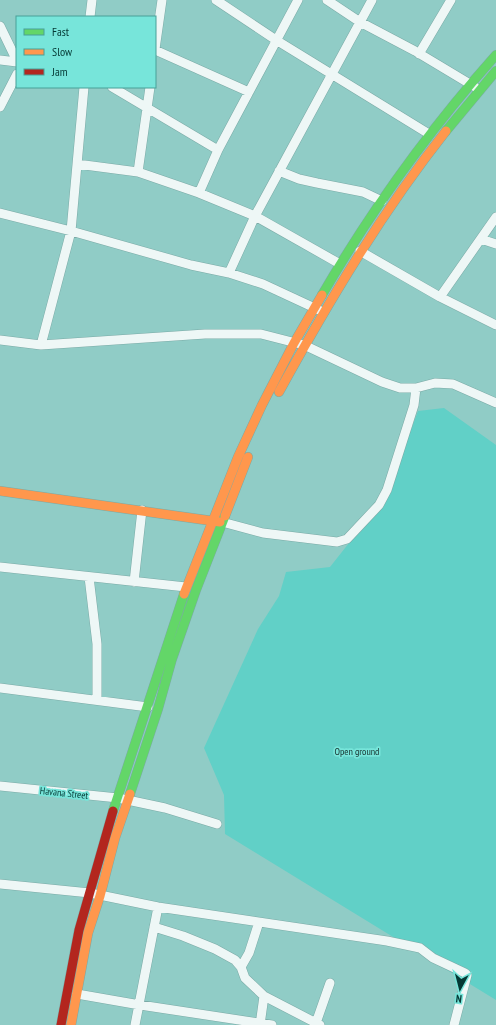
<svg xmlns="http://www.w3.org/2000/svg" width="496" height="1025" font-family="'PT Sans Narrow',sans-serif">
  <style>
    .green { fill: #61d0c7 }
    .lines { fill: none; stroke-linecap: round; stroke-linejoin: round }
    .street-casing { stroke: #7aaaa6; stroke-width: 10 }
    .fast-casing { stroke: #7aaaa6; stroke-width: 10 }
    .slow-casing { stroke: #7aaaa6; stroke-width: 10 }
    .jam-casing { stroke: #7aaaa6; stroke-width: 10 }
    .street { stroke: #eef7f6; stroke-width: 9 }
    .fast { stroke: #63d668; stroke-width: 9 }
    .slow { stroke: #ff974d; stroke-width: 9 }
    .jam { stroke: #b3261e; stroke-width: 9 }
    .labels { text-anchor: middle; dominant-baseline: central; stroke-width: 3.5; stroke-linejoin: round; paint-order: stroke }
    .park-label { font-size: 10px; fill: #16312e; stroke: #77e5da }
    .street-label { font-size: 10px; fill: #043834; stroke: #77e5da }
  </style>
  <rect width="100%" height="100%" fill="#90ccc6"/>
  <path class="green" d="M444,408l52,37v555l-271,-166 -1,-39 -20,-47 54,-119 21,-33 7,-24 44,-5 57,-72 31,-84z"/>
  <g class="lines">
    <defs>
      <path id="street" d="M216,0l60,40 153,94
        M327,0l33,22 55,29 60,36
        M90,17l2,-17
        M0,26l17,35
        M155,49l7,-49
        M155,50l94,42
        M419,54l32,-54
        M0,60l17,2
        M112,87l106,63
        M0,107l17,-33
        M77,164l61,8 61,21 56,23 85,48
        M279,171l20,8 18,4 46,9 19,9
        M138,172l12,-85
        M199,193l19,-43 80,-150
        M0,213l71,18 120,34 38,8 34,11 56,26
        M481,239l15,5
        M360,251l80,46 56,28
        M229,273l26,-57 117,-216
        M440,297l56,-80
        M0,340l41,5 164,-11h56l43,11 78,37 18,6h16l19,-5 18,1 43,19
        M41,345l30,-114 13,-144
        M222,522l41,11 74,9 10,-3 32,-34 8,-15 27,-85 2,-17
        M0,567l186,20
        M89,577l8,67v56
        M134,582l8,-72
        M0,688l148,19
        M0,786l118,12 47,10 52,16
        M0,884l90,9 68,14 229,34 33,7 13,10 32,15 2,2 -13,50
        M154,927l29,9 32,13 20,11 6,7 4,11 19,18 56,29
        M241,967l8,-14 10,-31
        M77,994l63,11 132,20
        M316,1023l14,-40
        M135,1025l23,-118
        M260,1025l4,-29"/>
      <path id="fast" d="M446,131l50,-60
        M322,295c50,-86 108,-166 174,-240
        M130,794l28,-85 14,-50 24,-69 29,-74
        M113,811l71,-217"/>
      <path id="slow" d="M279,392c50,-91 103,-180 167,-261
        M0,491l220,31
        M225,516l23,-59
        M184,594l54,-137 24,-52 32,-62 28,-48
        M71,1025l17,-92 12,-37 15,-58 15,-44"/>
      <path id="jam" d="M61,1025l18,-95 34,-119"/>
    </defs>
    <use href="#street" class="street-casing"/>
    <use href="#fast" class="fast-casing"/>
    <use href="#slow" class="slow-casing"/>
    <use href="#jam" class="jam-casing"/>
    <use href="#street" class="street"/>
    <use href="#fast" class="fast"/>
    <use href="#slow" class="slow"/>
    <use href="#jam" class="jam"/>
  </g>
  <g class="labels">
    <g class="park-label">
      <text x="357" y="751">Open ground</text>
    </g>
    <g class="street-label">
      <text transform="translate(64 793) rotate(6)">Havana Street</text>
    </g>
  </g>
  <rect x="16" y="16" width="140" height="72" fill="#77e5da" stroke="#49a098"/>
  <rect x="24" y="29" width="20" height="6" fill="#63d668" stroke="#49a098"/>
  <text x="52" y="36" font-size="12" fill="#043834">Fast</text>
  <rect x="24" y="49" width="20" height="6" fill="#ff974d" stroke="#49a098"/>
  <text x="52" y="56" font-size="12" fill="#043834">Slow</text>
  <rect x="24" y="69" width="20" height="6" fill="#b3261e" stroke="#49a098"/>
  <text x="52" y="76" font-size="12" fill="#043834">Jam</text>
  <g transform="translate(460 989) rotate(187)" stroke="#77e5da" stroke-width="3" paint-order="stroke">
  <path d="M0-3L7 15L0 10L-7 15Z" fill="#043834"/>
  <text y="-6" font-size="11" font-weight="bold" text-anchor="middle" fill="#043834">N</text>
  </g>
</svg>
